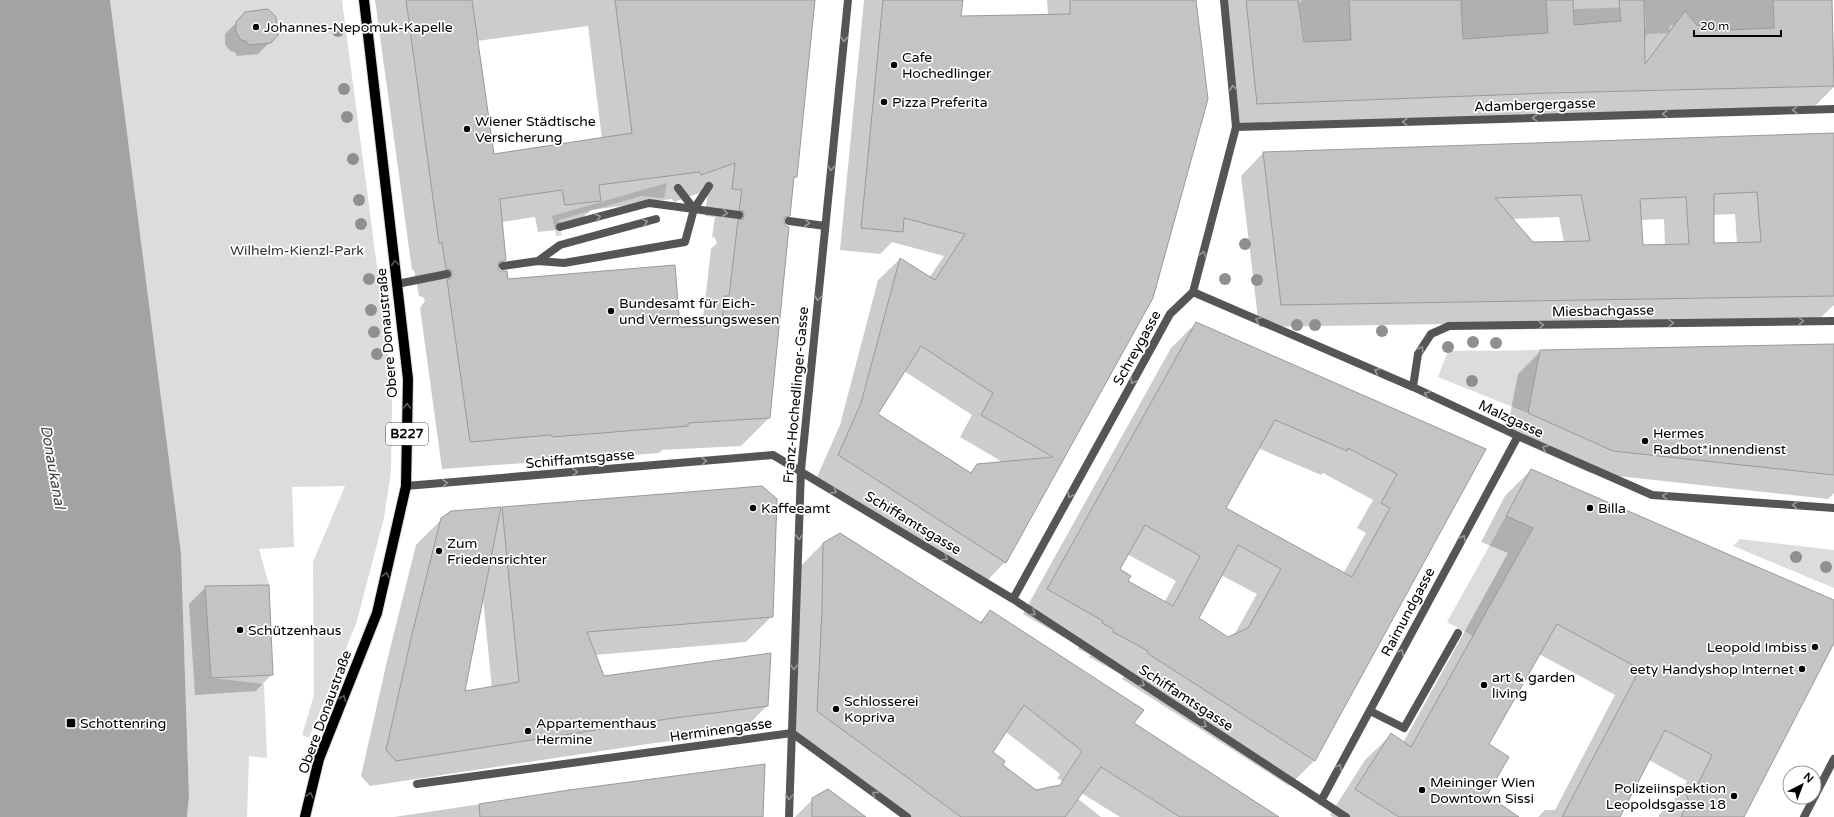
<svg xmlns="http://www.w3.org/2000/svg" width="1834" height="817" font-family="'Varela Round',sans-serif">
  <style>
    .green { fill: #dcdcdc }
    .water { fill: #a3a3a3 }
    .shadow { fill: #0003; fill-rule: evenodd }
    .building { fill: #c4c4c4; stroke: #999; fill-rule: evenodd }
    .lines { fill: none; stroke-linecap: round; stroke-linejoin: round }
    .primary-casing { stroke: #dbdbdb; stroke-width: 12 }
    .lane { stroke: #555; stroke-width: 8 }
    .street { stroke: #555; stroke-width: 8 }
    .primary { stroke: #000; stroke-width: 10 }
    .tree { fill: #8f8f8f }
    .oneway { stroke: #999 }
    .oneway2 { stroke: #595959 }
    .poi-dot { fill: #000; stroke: #fff; stroke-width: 1.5 }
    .labels { text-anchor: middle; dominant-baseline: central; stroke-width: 3.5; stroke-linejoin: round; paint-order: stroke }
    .shield { fill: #fff; stroke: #4c4c4c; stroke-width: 1 }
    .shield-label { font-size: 13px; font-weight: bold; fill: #000 }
    .poi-label { font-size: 14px; fill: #000; stroke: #fff; text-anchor: start }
    .street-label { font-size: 14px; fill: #000; stroke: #fff }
    .park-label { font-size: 14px; fill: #333; stroke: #fff }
    .water-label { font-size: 15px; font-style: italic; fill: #444; stroke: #fff }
  </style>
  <rect width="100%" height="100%" fill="#fff"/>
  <path class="green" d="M110,0h232l48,366 2,38 -1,68 -7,46 -28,106 -47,114 -7,-3 12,-40 -1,-133 32,-76 -53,1 2,60 -35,2 10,36 -63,1 5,92 53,6 3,74 -18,-2 -2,61h-60l2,-21 -8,-243z
    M1302,0h82l-21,40 -58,2 -6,-38z
    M1461,0h85l1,10 86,-3 2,20 11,-1 -2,-26h129l1,28 -72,3 -1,-5 -31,-1 -1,8 -22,1v2l-29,2 -17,-15h-8l-16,16 -65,-3 -25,1 -38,8 -1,-31 14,-1z
    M667,183l-3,15 -23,-2 -82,24 3,16h-6l-4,-20z
    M1540,350l-12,63 -90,-36 10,-26z
    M1506,516l27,12 -60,108 -26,-14z
    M1740,539l94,11v38l-101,-42z"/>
  <path class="water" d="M0,0h110l71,553 8,243 -2,21h-187z"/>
  <path class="shadow" d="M375,0h439l-18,177 -4,3 -3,35 -6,6 -14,197 -28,28 -79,4 -3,3 -217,16 -22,-161 5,-7 -2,-4 -4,-1 -5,-26h-2zM588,26l14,113 -109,16 -16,-114zM708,190l-3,26 10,1 -3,20 3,1 2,5 -6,6 -8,70 -7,6v2l-17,1 -172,-48 -10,-10 8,-10 -3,-38 33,-5 3,15 34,-4 19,-18 81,-11 2,3z
    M864,0h98l-2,17 88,-2 -1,-15h148l-43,298 -147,264 -21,22 -167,-107 23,-52 38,-145 22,-21 29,19 15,-22 -52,-14 -12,12 -40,-4zM904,371l68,44 -12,22 44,26 -26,2 -9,9 -92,-60z
    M1222,0h609l3,87 -21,21 -578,18z
    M246,13l31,22 -19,19 -21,2 -2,-4 -5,-1 -5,-7v-10z
    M1834,134v171l-14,13 -561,9 -18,-151 22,-23zM1735,214l2,30h-24v-29zM1559,217l5,25 -31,1 -21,-24zM1664,219l1,27h-23l-2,-26z
    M1196,323l289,127 -171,311 -25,25 -167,-107 2,-3 -35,-19 1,-2 -12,-6 1,-3 -56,-32 148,-266zM1258,448l63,27 2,-2 50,27 -16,28 9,5 -23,41 -118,-65zM1127,554l49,27 -12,22 -38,-21 -8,-12zM1221,575l36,19 -23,41 -7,3 -29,-19z
    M1834,345v148l-6,6 -238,-26 -84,-38 12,-61 23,-23z
    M1531,470l303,131v40l-92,176h-83v-2l24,-25 4,-9 -38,-21 -30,57h-81l7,-7h10l60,-115 -76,-41 -51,90 -3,51 32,22h-184l-3,-2 35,-55 26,-25 12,8 105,-190 -27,-11 24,-46z
    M502,508l270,108 -26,26 -151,13 8,22 164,29 -25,25 -101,14 -271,41 -9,-10 26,-115 29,-116 26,-26 58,-9zM483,599l9,89 -28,4z
    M823,543l156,80 11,-11 143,111 145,94h-158l-63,-39 3,-4 -58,-45 -10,23 9,13 35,26 26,-5 39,31h-194l-113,-83 6,-167z
    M206,587l66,87 -16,17 -61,4 -6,-91z
    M569,791l193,26h-368z
    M813,799l51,18h-69z"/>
  <path class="building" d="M406,0h66l22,154 138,-21 -17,-133h200l-18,177h-3l-4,39 -5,1 -1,4 1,4 4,2 -19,191 -82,5v3l-136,11 -1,-2 -81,7 -23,-162 4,-2 1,-5 -1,-3 -5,-1 -4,-26h-3zM735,163l-3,26 10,1 -3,20 4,1 1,4 -1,4 -5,1 -9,76h-5l-2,29 -42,2 -5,-62 -167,14 -1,-8h-6l-3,-2 1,-7 7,-2 -6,-61 62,-9 3,15 36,-4 -2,-16 100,-13 2,3z
    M883,0h80l-2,16 109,-2v-14h126l12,99 -55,199 -147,265 -168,-108 23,-52 39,-145 35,22 30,-46 -61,-16 -1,14 -42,-4zM921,346l72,47 -12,22 72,42 -76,7 -6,9 -93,-59z
    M1246,0h52l6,42 47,-2 -2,-40h112l2,39 85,-6 -2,-33h27l1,25 47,-4 -2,-21h25l1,64 40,-53 12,14 4,1 1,5 72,-3 -1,-28h59l2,86 -284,7 -293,11z
    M268,9l8,8 2,18 -7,8 -23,2 -2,-4 -5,-1 -5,-8v-10l9,-10z
    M1834,133v163l-553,9 -18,-153zM1757,192l4,50 -47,1v-49zM1581,195l9,46 -57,1 -38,-44zM1686,197l3,47 -46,1 -3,-46z
    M1196,322l290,127 -171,312 -168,-108 1,-2 -35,-19 1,-2 -12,-7 1,-2 -56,-32zM1275,420l72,31 1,-3 49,26 -16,29 9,5 -38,69 -126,-69zM1145,525l55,31 -27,50 -45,-25 3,-5 -11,-7zM1238,545l43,24 -33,59 -20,9 -29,-19z
    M1834,344v131l-221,-24 -85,-38 12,-63z
    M1531,469l303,131v43l-90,174h-63l8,-15 -5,-14 14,-4 14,-29 -47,-25 -45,87h-58l78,-148 -83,-45 -68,120 20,13 -22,38 32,22h-120l-44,-28 36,-56 20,14 122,-219 -27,-12z
    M762,486l15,13 -4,118 -186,15 17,44 167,-23 -3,53 -101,13 -271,42 -10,-11 26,-116 29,-116 10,-7 50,-4 -36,184 54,-9 -17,-175z
    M840,533l141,90 9,-13 154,100 -10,13 145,94h-99l-79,-50 -36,50h-104l-144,-106 5,-101 1,-67zM1024,705l58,46 -22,34 -24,5 -33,-25 2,-4 -12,-9z
    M269,585l4,90 -62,3 -6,-92z
    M765,764l-2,53h-283l-1,-13 90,-14z
    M828,789l38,28h-54v-19z"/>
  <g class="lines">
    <defs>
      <path id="primary" d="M305,817l14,-58 58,-146 29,-127 2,-107 -44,-379"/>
    </defs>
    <use href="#primary" class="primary-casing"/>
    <path class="lane" d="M678,188l16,21
      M789,221l36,5
      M560,227l89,-24 90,12
      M538,261l26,2 121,-21 9,-33 15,-23
      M503,266l35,-5 22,-16 96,-26
      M397,284l50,-10
      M1370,711l34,17 54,-95"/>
    <path class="street" d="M1236,127l598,-18
      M1193,292l220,95 105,49 134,59 182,13
      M1413,387l5,-33 13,-20 18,-8 385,-5
      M406,486l367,-31 240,144 333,218
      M1013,599l157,-285 23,-22 43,-165 -12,-127
      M417,784l375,-51 115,84
      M1321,801l197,-365
      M789,817l12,-347 47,-470
      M1804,817l30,-58"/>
    <use href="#primary" class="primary"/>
  </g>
  <g class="tree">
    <circle cx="338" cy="31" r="6"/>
    <circle cx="344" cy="89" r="6"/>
    <circle cx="347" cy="117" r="6"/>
    <circle cx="353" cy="159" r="6"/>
    <circle cx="359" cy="200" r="6"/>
    <circle cx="361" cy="224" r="6"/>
    <circle cx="1245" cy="244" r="6"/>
    <circle cx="369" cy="279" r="6"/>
    <circle cx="1225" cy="279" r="6"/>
    <circle cx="1257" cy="280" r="6"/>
    <circle cx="371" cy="310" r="6"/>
    <circle cx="1297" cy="325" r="6"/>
    <circle cx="1315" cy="325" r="6"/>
    <circle cx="1382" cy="331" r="6"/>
    <circle cx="374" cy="332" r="6"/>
    <circle cx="1473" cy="342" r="6"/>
    <circle cx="1496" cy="343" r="6"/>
    <circle cx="1448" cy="347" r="6"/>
    <circle cx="377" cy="354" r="6"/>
    <circle cx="1472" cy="381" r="6"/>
    <circle cx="1796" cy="557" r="6"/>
    <circle cx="1826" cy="567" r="6"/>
  </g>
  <defs><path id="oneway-chevron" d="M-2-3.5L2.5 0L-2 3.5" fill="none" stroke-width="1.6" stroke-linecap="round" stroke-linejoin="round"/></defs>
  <g class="oneway">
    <use href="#oneway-chevron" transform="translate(844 39) rotate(96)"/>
    <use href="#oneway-chevron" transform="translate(1233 88) rotate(-96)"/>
    <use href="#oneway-chevron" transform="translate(1795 110) rotate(178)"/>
    <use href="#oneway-chevron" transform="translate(1665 114) rotate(178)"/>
    <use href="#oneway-chevron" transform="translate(1535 118) rotate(178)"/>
    <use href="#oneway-chevron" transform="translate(1405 122) rotate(178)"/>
    <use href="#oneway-chevron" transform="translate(831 168) rotate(96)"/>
    <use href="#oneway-chevron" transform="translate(725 213) rotate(7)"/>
    <use href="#oneway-chevron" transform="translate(598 217) rotate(-16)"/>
    <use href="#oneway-chevron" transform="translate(645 222) rotate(-15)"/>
    <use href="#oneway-chevron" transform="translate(807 223) rotate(7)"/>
    <use href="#oneway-chevron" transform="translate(1203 254) rotate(-75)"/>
    <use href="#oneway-chevron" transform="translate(818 298) rotate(96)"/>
    <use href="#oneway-chevron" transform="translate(1258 320) rotate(-156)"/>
    <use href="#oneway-chevron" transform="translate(1801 321) rotate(-1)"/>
    <use href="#oneway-chevron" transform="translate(1671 323) rotate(-1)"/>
    <use href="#oneway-chevron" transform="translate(1541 325) rotate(-1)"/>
    <use href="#oneway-chevron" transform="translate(1421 349) rotate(-59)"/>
    <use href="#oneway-chevron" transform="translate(1377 371) rotate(-156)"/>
    <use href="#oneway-chevron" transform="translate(1133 381) rotate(119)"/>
    <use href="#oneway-chevron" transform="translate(1427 394) rotate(-155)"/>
    <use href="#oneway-chevron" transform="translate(1545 448) rotate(-156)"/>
    <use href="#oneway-chevron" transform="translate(704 461) rotate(-5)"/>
    <use href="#oneway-chevron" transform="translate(575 472) rotate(-5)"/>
    <use href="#oneway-chevron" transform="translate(445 483) rotate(-5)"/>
    <use href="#oneway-chevron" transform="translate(834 491) rotate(31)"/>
    <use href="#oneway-chevron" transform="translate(1070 495) rotate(119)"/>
    <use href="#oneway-chevron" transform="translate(1665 496) rotate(-176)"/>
    <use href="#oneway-chevron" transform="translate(1795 505) rotate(-176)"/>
    <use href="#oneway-chevron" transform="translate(799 537) rotate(92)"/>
    <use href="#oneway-chevron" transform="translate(1463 538) rotate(-62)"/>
    <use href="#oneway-chevron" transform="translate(945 558) rotate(31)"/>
    <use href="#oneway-chevron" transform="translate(1033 613) rotate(33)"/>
    <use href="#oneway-chevron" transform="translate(1401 652) rotate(-62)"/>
    <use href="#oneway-chevron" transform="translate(794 667) rotate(92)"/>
    <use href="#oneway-chevron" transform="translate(1142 684) rotate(33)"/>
    <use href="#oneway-chevron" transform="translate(1204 725) rotate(33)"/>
    <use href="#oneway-chevron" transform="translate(1339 767) rotate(-62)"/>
    <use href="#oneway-chevron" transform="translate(875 794) rotate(-144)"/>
    <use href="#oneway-chevron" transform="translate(789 797) rotate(93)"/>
  </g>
  <g class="oneway2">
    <use href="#oneway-chevron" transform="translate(395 263) rotate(-97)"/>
    <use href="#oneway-chevron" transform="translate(407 406) rotate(-89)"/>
    <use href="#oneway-chevron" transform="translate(386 575) rotate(-77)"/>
    <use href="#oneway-chevron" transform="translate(343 698) rotate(-68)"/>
    <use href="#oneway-chevron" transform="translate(310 795) rotate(-77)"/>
  </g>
  <g class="poi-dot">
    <circle cx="256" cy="27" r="4"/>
    <circle cx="894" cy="65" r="4"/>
    <circle cx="884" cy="102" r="4"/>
    <circle cx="467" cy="129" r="4"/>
    <circle cx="611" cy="311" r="4"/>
    <circle cx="1645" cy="441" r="4"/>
    <circle cx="753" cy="508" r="4"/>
    <circle cx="1590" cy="508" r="4"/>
    <circle cx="439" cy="551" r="4"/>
    <circle cx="240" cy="630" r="4"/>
    <circle cx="1815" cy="647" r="4"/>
    <circle cx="1802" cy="669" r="4"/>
    <circle cx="1484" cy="685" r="4"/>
    <circle cx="836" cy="709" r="4"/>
    <rect x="66" y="718" width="10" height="10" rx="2"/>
    <circle cx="528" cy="731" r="4"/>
    <circle cx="1422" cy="790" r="4"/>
    <circle cx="1734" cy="796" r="4"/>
  </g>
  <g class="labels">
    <rect class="shield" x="386" y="423" width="42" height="22" rx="3"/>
    <g class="shield-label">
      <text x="407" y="434">B227</text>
    </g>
    <g class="poi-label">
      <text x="264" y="27">Johannes-Nepomuk-Kapelle</text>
      <text x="902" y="57">Cafe<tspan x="902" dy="16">Hochedlinger</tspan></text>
      <text x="892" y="102">Pizza Preferita</text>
      <text x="475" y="121">Wiener Städtische<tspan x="475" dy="16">Versicherung</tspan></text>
      <text x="619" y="303">Bundesamt für Eich-<tspan x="619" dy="16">und Vermessungswesen</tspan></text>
      <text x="1653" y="433">Hermes<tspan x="1653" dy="16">Radbot*innendienst</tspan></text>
      <text x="761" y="508">Kaffeeamt</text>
      <text x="1598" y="508">Billa</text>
      <text x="447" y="543">Zum<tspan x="447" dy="16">Friedensrichter</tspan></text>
      <text x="248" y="630">Schützenhaus</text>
      <text x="1807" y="647" text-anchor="end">Leopold Imbiss</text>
      <text x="1794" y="669" text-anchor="end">eety Handyshop Internet</text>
      <text x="1492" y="677">art &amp; garden<tspan x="1492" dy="16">living</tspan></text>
      <text x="844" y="701">Schlosserei<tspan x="844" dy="16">Kopriva</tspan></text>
      <text x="80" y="723">Schottenring</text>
      <text x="536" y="723">Appartementhaus<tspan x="536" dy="16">Hermine</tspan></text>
      <text x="1430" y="782">Meininger Wien<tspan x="1430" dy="16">Downtown Sissi</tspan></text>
      <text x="1726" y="788" text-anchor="end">Polizeiinspektion<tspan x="1726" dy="16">Leopoldsgasse 18</tspan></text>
    </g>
    <g class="street-label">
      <text transform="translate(1535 105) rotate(-2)">Adambergergasse</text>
      <text transform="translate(1603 311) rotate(-1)">Miesbachgasse</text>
      <text transform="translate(387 333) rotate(-95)">Obere Donaustraße</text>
      <text transform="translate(1137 348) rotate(-61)">Schreygasse</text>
      <text transform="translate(796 395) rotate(-85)">Franz-Hochedlinger-Gasse</text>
      <text transform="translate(1511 419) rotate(25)">Malzgasse</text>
      <text transform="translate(580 459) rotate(-5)">Schiffamtsgasse</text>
      <text transform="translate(913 523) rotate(31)">Schiffamtsgasse</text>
      <text transform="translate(1408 612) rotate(-62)">Raimundgasse</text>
      <text transform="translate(1186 698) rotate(33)">Schiffamtsgasse</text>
      <text transform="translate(325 712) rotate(-70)">Obere Donaustraße</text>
      <text transform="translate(721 730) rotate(-8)">Herminengasse</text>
    </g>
    <g class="park-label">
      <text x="297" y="250">Wilhelm-Kienzl-Park</text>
    </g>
    <g class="water-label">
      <text transform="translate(53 467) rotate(80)">Donaukanal</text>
    </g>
  </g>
  <g transform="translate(1802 785) rotate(42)"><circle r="19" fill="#ffffff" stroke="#999999"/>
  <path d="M0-3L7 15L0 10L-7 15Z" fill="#000000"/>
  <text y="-6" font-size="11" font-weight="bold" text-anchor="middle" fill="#000000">N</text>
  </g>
  <path d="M1694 30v6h87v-6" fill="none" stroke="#000000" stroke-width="2"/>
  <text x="1700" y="30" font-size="12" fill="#000000" stroke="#ffffff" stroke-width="3" paint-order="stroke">20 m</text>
</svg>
